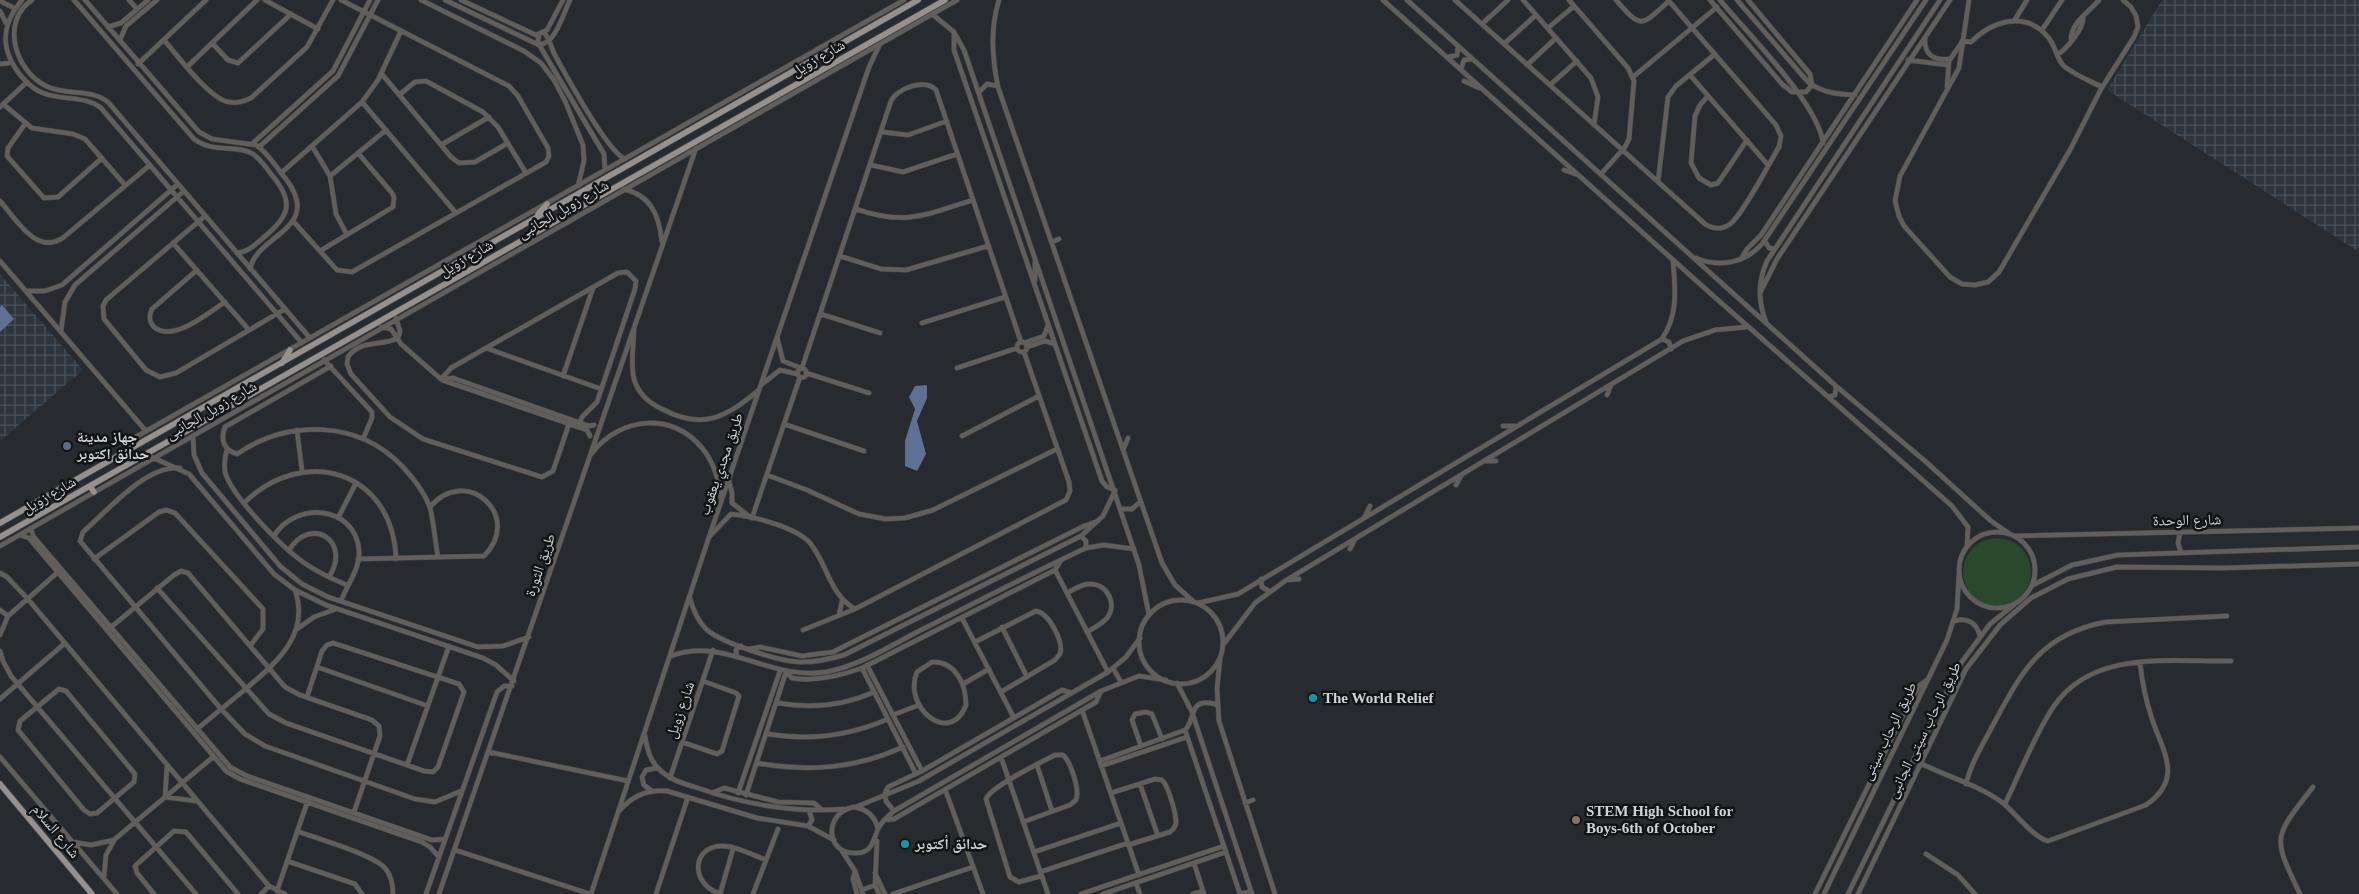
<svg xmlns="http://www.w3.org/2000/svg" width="2359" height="894" font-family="'Times New Roman','Noto Naskh Arabic',serif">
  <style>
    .industrial { fill: url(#industrial-grid) }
    .green { fill: #2a482e }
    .water { fill: #5e7094 }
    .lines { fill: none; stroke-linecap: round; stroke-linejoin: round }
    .minor-casing { stroke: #42464a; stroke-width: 5.5 }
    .major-casing { stroke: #42464a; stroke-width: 7 }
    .minor { stroke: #615e5c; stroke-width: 4.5 }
    .major { stroke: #96918e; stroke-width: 5.5 }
    .service-dot { fill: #5c6f8a; stroke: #111315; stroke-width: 2 }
    .culture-dot { fill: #0f9aa8; stroke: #111315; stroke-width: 2 }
    .education-dot { fill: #8d6e63; stroke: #111315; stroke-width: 2 }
    .labels { text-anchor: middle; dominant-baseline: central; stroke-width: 5; stroke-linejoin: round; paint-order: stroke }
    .street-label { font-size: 15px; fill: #d0d3d6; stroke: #111315 }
    .poi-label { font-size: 15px; font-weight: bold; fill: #d0d3d6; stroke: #111315; text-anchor: start }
  </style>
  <defs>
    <pattern id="industrial-grid" width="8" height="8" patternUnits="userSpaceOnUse" patternTransform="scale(1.25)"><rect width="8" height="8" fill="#2d353e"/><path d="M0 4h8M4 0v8" fill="none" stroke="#4a5159"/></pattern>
  </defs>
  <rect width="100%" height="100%" fill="#272b2f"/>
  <path class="industrial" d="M2162,0h197v252l-252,-162z
    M0,274l83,96 -83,71z"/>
  <path class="green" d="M1963 572a34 34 0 1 1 68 0a34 34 0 1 1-68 0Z"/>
  <path class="water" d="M2,305l12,14 -14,13v-25z
    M927,385v13l-10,23 9,33 -9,17 -12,-5v-25l10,-32 -6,-12 6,-11z"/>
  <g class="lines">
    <defs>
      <path id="minor" d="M22,0c-22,26 -22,51 0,77 6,7 12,13 21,16 19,8 42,2 58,15l201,235
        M32,0c-32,21 -17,71 14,86 19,10 45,2 62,16l202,236
        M74,0l120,139c20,15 43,5 59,15 7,5 13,13 18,20 24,28 19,42 -8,64 -8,7 -15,14 -26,15
        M85,0l114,132 13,7 44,6c11,7 18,19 26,29 46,55 -25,59 -32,95
        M129,0l8,9
        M265,0l53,29
        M421,0l103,51 17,12 13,17 11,21 18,44 1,16 -6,25
        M445,0l94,45c17,-2 24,-31 31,-45
        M461,0l75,35 11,-5 16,-30
        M999,0c-9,29 -7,57 -1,87l164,476 13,22 19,17
        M1383,0l327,293 242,213 16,21 -1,20
        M1407,0l429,386 89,75 66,60 19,13
        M1455,0l250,224c8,5 17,6 25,0 12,-8 40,-62 49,-77l2,-11 -5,-11 -108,-125
        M1523,0l68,78 7,19 -4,28
        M1569,0l59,68 6,13 -5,58 -4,8 -24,27
        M1616,0c26,30 25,26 53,1
        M1710,0l72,84 10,8h14l6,-7 -2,-11 -62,-74
        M1720,0c27,33 98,103 103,143
        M1737,0l71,82c15,11 28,12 47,13
        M1969,0l-10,68 -59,108 -5,25 4,15 5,10 46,51 12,7 13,1 13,-3 11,-10 71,-122 31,-61 33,-52 4,-10 -2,-11 -5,-9 -8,-7
        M0,1l14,7
        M0,11l6,12
        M932,14l22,18 10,18 175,515 10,50
        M2014,21l13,-21
        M1482,24l26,-24
        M108,27l13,-4 27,-23
        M1548,28l26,-22
        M2042,30l20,-30
        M954,32v18l148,431 5,6 8,3
        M544,33c6,5 7,16 12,24 11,20 51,94 69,102
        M539,35l-1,6 3,7 63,106 1,16
        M1925,38c-1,16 8,23 24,21
        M2071,39c0,-16 18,-27 28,-39
        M120,40l6,-14 31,-26
        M164,40c13,15 42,54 61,61 9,3 18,1 26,-3l56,-51 26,-47
        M1962,41l9,1c21,-21 54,-32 77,-5 7,8 8,19 14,27 9,10 29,17 40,23
        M212,43l16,17 10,3 53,-49
        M1504,44l32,-29
        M2058,54c8,-4 26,-26 25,-36
        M1449,57l8,-2 1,-8
        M1908,60l40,5
        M0,64l9,-1
        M138,64l68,-64
        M1527,65l29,-27
        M187,67l70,-67
        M1461,69l3,-9 8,-1
        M381,73l70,84 8,6 16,-1 33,-19
        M1690,75l78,90
        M1633,77l84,-70
        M1464,81l15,7
        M1550,85l27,-24
        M1947,87l2,-26 13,-19
        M979,92l8,-8 11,2
        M399,95l16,-13 11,-1 57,31 15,15 28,46
        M1708,96l-8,9 -5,11 -4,47 8,15 12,7 7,-2 29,-43
        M362,102l94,111
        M3,104l29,24 41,6 12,5 40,46
        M0,107l27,-25
        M25,124l-17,24 -1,8 37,42 14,-1 44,-39
        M882,132l26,3 39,-14
        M253,143l80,-72 37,-71
        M441,145l48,-28
        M312,146l18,30 6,38 11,21
        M259,147l79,-71 40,-76
        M871,165l32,7 54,-18
        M1564,170l11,4
        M281,173l81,-71 16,-22 23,-49
        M330,176l56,-46
        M1658,182l10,-85 8,-11 39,-32
        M624,189c28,7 35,27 38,53
        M0,201c16,18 37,56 64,36l86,-72
        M856,209c49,17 69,6 117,-9
        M205,216l-99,84 -3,6 1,13 42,51 14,7 16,-4 109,-64
        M293,221l44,49 15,2 194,-110 3,-6 -1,-8 -30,-52 -9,-10 -168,-86
        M1765,241l4,7 6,1
        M1052,242l7,-3
        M173,243l76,87
        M320,251l73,-44 1,-10 -2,-4 -34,-40
        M840,256l41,13 25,1 82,-24
        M1696,258c24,10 49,5 66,-14l164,-244
        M1741,259l6,-10 14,-14 156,-235
        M0,261l146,170
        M197,270l-45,39c-3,6 -3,13 2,18 19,16 54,-14 71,-25
        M1035,280v-19
        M26,291h19l17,-6 116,-101
        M1761,291l16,-32 173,-259
        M821,314l59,19
        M396,318l4,13 -2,7
        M1766,322c-8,-20 -8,-41 1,-61l173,-261
        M922,323l83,-26
        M381,327l10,2 10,15 41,36 145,50 3,6
        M634,328c0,17 -4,34 0,51 4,14 15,24 28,30 41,22 64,8 97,-19
        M61,331l4,-29 10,-17 109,-94
        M777,337l6,24 18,7
        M398,338c-17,9 -38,1 -50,19l-1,7 4,10 39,43 33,22 119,38 11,-6 16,-47
        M1662,339l7,3 2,7
        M1017 347a5 5 0 1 1 10 0a5 5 0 1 1-10 0Z
        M1024,343l20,-7 4,-11
        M1027,347l18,-6 10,3
        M486,348l115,41
        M324,360l48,52v6l-9,21
        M331,366l-106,61c-5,13 -1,23 12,27 51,-35 121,-34 165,12 11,12 23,26 28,42 4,15 5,33 8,49
        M802,368l89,-267c7,-13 34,-23 45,-11l85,252
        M957,368l60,-20
        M797.5 373a4.5 4.5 0 1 1 9 0a4.5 4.5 0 1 1-9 0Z
        M806,373l63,20
        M563,376l30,-88
        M441,379l10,-11 167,-95 9,-1 9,9 -1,8 -38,113 -15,15 -4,10
        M443,379l10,-1 136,48 5,-1
        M761,385l19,-15 17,4
        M1607,395l4,-10
        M1828,397l7,-2 1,-9
        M784,424l80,27
        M1503,426h12
        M297,430l5,41
        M193,436l1,19 8,18 78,93 22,18 26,13 150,50 25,-1 26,-9
        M962,436l77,-40
        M132,449l2,-11 770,-438
        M227,449c-2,7 -3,15 -2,23 7,25 57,75 78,90 14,10 29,17 44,23
        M1123,450l5,-12
        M592,453c28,-36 80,-42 110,-5 12,14 17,33 19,50
        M145,454l44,20 85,100 21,16 31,15 157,53 13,7 18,16
        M1485,461h11
        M180,468c-34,-3 -73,43 -97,64l-3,9 141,168 24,25 20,12 150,53 20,3 26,-11
        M767,475l40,15 52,24 27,5 19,-1 28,-8 124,-61
        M729,481l3,12v10l18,14
        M1456,485l5,-9
        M244,503c60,-59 149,-32 152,56
        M1121,509h11l8,-7
        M1365,516l5,-10
        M338,518l18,-35
        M752,518l48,-141
        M31,528l2,8 197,231 17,9 185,64 13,-1
        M1959 570a38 38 0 1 1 76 0a38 38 0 1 1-76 0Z
        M2180,533l-2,10 3,10
        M20,535l9,3 197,233 14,8 182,63 8,5 9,10
        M274,536c21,-35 81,-31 85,14 2,17 -12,35 -18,51
        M710,536l21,-22c21,2 65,13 79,29 18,22 19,51 45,66
        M1081,536l5,5v7
        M2015,536l344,-8
        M0,546l957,-546
        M1350,549l5,-10
        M289,550c22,-35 63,-9 40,27
        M94,559l65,-47 7,-2 9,3 88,96v20l-13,17
        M358,559l126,-3c40,-40 -18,-92 -54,-49
        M1055,570l53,102
        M0,573l7,4 20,21 242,288 16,8
        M1261,579l1,8 7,4
        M1289,580l10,-1
        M2033,585l39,-20 46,-10 241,-8
        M157,588l112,126 17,9 138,48 9,1 5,-5 26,-75 -5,-8 -126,-41 -6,2 -5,6 -15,46
        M1067,593c7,-4 15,-9 22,-9 18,-1 29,20 18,34 -5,6 -13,10 -20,14
        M690,598c3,12 7,22 16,31 15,14 75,33 96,33 15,0 28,-3 42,-7l237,-119 22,-20 12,-25
        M1139 642a42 42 0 1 1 84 0a42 42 0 1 1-84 0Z
        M1198,603l40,-9 424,-255c17,-26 13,-50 11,-79
        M0,610l8,6
        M839,615l3,-14
        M962,618l52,100
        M1955,621c12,-4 22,2 25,15
        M1002,627l25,50
        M110,628l64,-53 7,-4 7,2 97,114 15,8 72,25 7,6 1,10 -26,76
        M297,629l17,-12 22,-8
        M803,630l52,-21 211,-109 4,-9 -1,-9 -45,-130
        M0,635l8,-19 49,-43
        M975,642l61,-31c13,2 28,31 24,43l-5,6 -54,32
        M1223,645l32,-42 30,-22 398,-240 32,-11 32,-3
        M749,649l11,-2 42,9 31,-4 251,-126 14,-5
        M0,651l3,10 8,15 185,218
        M671,656c55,-20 98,25 155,16 33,-6 64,-26 93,-41 56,-28 111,-57 167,-83l18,-3 30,4
        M737,657l-1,-7 5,-4
        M1220,659l-3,30 2,32 56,173
        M932,662c24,-1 34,23 34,43 -16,42 -64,2 -49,-33z
        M867,665l55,106
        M317,667l111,39
        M862,668l54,106
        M1113,668l8,14
        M786,672l6,6c24,4 48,-2 70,-10l193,-98 6,-10
        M1177,683l15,29 60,182
        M963,684l26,-15
        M59,689l7,2 69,83 -1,8 -37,31 -7,1 -6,-4 -66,-80 2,-9z
        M0,699l64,-55
        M778,703c34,6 65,3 96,-11
        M1082,710l57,165
        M893,715l26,-10
        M197,729c17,-14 34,-28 51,-42 30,-26 62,-53 47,-97
        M1185,730l55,164
        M768,734c42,7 81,2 120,-15
        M645,736c2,13 5,25 15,34 10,10 25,14 38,18 48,17 95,25 146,21
        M682,742l35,12 5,-3 17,-55 -3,-3 -33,-12
        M1141,746l-9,-26 3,-6 11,-2 6,2 10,25
        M489,752l139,29
        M0,757l117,137
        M1001,757l47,137
        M1100,761l85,-31c11,-9 2,-35 33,-25
        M757,763c51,9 98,6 146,-16
        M1922,764c26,13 57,21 81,39 12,10 31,35 45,38l98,-36c38,-26 17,-53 6,-86 -6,-18 -10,-37 -12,-56
        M407,765l42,-119
        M1037,765l15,46
        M167,766l-2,31 31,4
        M1101,766l86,-29
        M670,778l43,-128
        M1140,784l18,52
        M1966,784c5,-21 17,-40 27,-59 29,-54 48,-91 113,-103l121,-6
        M945,789l38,105
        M652,791l-8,-6 -2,-8 4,-7 11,-2
        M712,793l12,-5 54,14 36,1 8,7
        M738,793l42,-122
        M1111,793l44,-14 7,1c6,5 14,33 14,42 0,4 -2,7 -6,10l-42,13
        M746,795l40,-123
        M1245,803l8,-3
        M2005,804c14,-29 31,-72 49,-98 39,-57 117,-44 177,-45
        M856,807l63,-26 189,-109 18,-15 14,-19
        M620,810c13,-15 28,-21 47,-19l90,27 51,8 26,14
        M894,811l-8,-10 -1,-8 3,-6 34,-16 140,-81 10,3
        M884,820l10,-1 202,-117 5,-11
        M1023,822l47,-17 6,-5c4,-10 -5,-38 -13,-45h-8c-15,8 -64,31 -69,44l24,78 9,5 22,-6
        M808,826l4,-6 -3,-10
        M878,829c-3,-13 -11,-20 -24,-22 -30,5 -29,46 0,46 18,1 19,-12 24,-24 3,-7 10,-13 16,-18l207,-120 38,-15 27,4
        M297,831c21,8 75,23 88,37 6,7 8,17 8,26
        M877,841l-2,44 4,9
        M73,842l18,3 23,-5
        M455,850l135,44
        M842,851l13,20 8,23
        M1034,852l87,-29
        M1926,854l32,21 17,19
        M287,861l68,23 7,10
        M1194,863l10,31
        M855,871l-2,8 4,15
        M1040,872l88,-29
        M875,873l10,21
        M104,877l2,-22 9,-16 98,-82
        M1136,883l4,11
        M862,890l13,-5
        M277,891l31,-91
        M154,894l-17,-21 -2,-7 39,-35 12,1 52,62
        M261,894l8,-8
        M426,894l71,-202 7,-6h8
        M439,894l257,-746
        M591,894l118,-357 160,-470 10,-21
        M656,894l32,-97
        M720,894l13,-45
        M721,894c-32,-10 -29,-48 1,-48 14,0 31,9 44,14
        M753,894l25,-65
        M893,894l80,-27
        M1081,894l143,-48
        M1103,894l123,-42
        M1193,894l10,-3
        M1241,894l10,-3
        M1815,894l95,-193 10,-16 7,-5
        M1824,894l123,-254 10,-31 2,-35
        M1848,894l113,-231 29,-39 25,-20
        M1858,894l108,-225 34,-44 31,-27 37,-19 49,-12 107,1 135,-4
        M2300,894c-28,-58 -27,-56 13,-107"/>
      <path id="major" d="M538,214l9,-10
        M282,363l8,-13
        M90,486l4,6
        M0,523l918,-523
        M0,537l945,-537
        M0,784l92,110"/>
    </defs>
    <use href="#minor" class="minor-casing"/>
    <use href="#major" class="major-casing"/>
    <use href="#minor" class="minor"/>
    <use href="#major" class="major"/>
  </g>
  <circle class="service-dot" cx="67" cy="446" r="5"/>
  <g class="culture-dot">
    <circle cx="1313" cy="698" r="5"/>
    <circle cx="905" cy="844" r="5"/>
  </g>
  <circle class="education-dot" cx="1576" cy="820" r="5"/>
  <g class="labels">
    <g class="street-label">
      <text transform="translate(818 58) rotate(-30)">شارع زويل</text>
      <text transform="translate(563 209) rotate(-30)">شارع زويل الجانبى</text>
      <text transform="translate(466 258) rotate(-30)">شارع زويل</text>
      <text transform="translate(211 410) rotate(-30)">شارع زويل الجانبى</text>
      <text transform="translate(721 464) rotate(-71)">طريق مجدي يعقوب</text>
      <text transform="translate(49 495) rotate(-30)">شارع زويل</text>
      <text transform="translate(2187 520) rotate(-1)">شارع الوحدة</text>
      <text transform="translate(540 565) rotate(-71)">طريق الثورة</text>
      <text transform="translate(680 710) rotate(-71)">شارع زويل</text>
      <text transform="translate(1924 730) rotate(-64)">طريق الرحاب سيتى الجانبى</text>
      <text transform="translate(1889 731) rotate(-64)">طريق الرحاب سيتى</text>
      <text transform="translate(56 831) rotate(50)">شارع السلام</text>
    </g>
    <g class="poi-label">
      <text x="77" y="437">جهاز مدينة<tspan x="77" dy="17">حدائق اكتوبر</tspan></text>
      <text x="1323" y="698">The World Relief</text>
      <text x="1586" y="811">STEM High School for<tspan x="1586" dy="17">Boys-6th of October</tspan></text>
      <text x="915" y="844">حدائق أكتوبر</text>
    </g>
  </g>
</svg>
